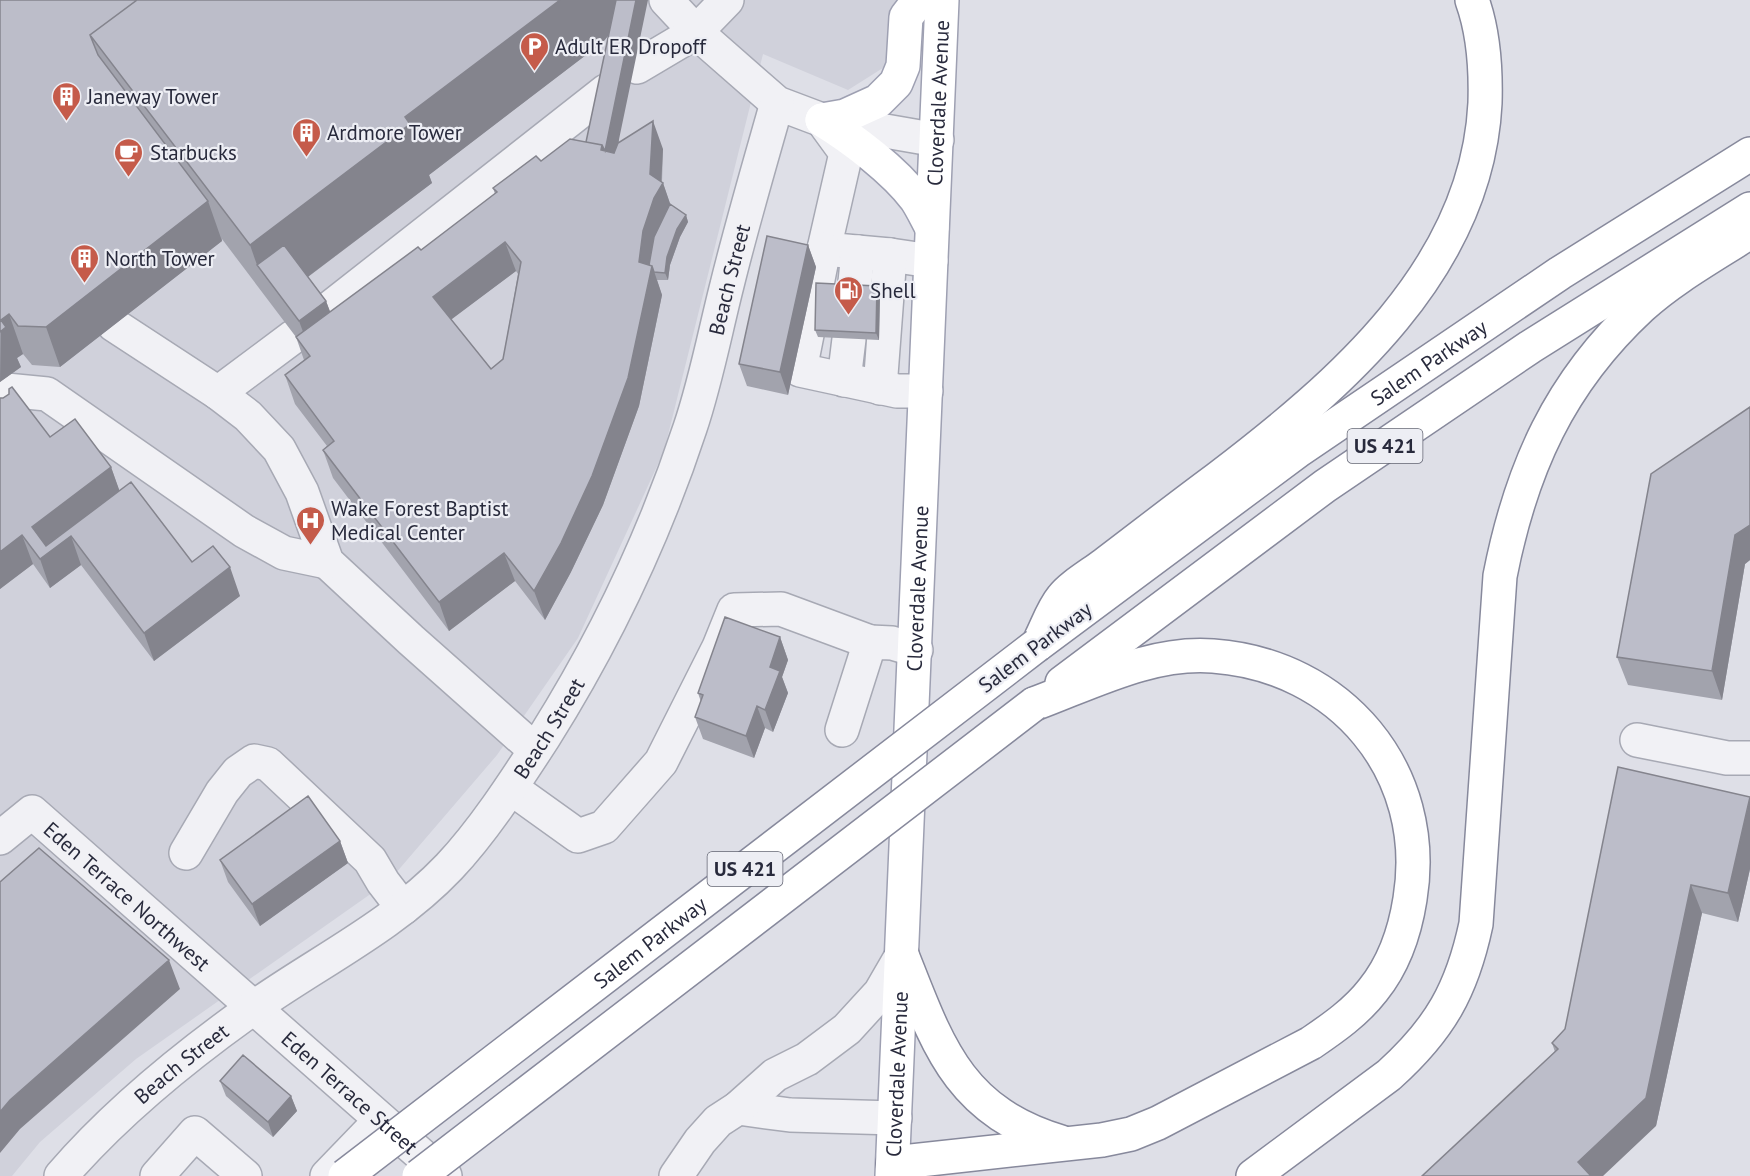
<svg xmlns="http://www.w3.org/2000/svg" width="1750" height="1176" font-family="'PT Sans',sans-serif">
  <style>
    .built { fill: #d0d1db }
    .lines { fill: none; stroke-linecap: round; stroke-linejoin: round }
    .minor-casing { stroke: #a7a9b4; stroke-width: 36 }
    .major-casing { stroke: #9ea0b2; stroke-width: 36 }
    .highway-casing { stroke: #87899c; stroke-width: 36 }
    .minor { stroke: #f1f1f5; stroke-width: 33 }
    .major { stroke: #fff; stroke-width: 33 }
    .highway { stroke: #fff; stroke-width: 33 }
    .highway-bridge-casing { stroke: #87899c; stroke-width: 36; stroke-linecap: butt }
    .highway-bridge { stroke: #fff; stroke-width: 33 }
    .wall { fill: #a2a3ad; fill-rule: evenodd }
    .shaded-wall { fill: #84848d }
    .building { fill: #bcbdc9; stroke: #84848d; stroke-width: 1.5; fill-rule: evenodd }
    .labels { text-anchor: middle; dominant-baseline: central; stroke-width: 4.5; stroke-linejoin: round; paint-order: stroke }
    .shield { fill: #edeef4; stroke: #636573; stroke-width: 1.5 }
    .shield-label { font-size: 20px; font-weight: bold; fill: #282a3c }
    .poi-label { font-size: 21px; fill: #282a3c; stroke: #edeef4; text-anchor: start }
    .street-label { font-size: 21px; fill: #282a3c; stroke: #edeef4 }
  </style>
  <rect width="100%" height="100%" fill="#dedfe7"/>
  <path class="built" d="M0,0h900l-6,61 -46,29 -85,-36 -99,397 -86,187 -81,117 -108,126 -253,178 -96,83 -28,34h-12z"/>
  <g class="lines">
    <defs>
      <g id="minor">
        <path d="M666,0l30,32 31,-32"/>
        <path d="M637,67l59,-35 81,71 45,17 115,20"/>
        <path d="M822,120l24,33 -22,96 66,6 41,6"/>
        <path d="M824,249l-24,121 97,21h29"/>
        <path d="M854,292l4,-40"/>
        <path d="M326,311l280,-220"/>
        <path d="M114,325l104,68"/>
        <path d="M293,337l-75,56 30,23 31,33 23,43 25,70 84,78 124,110"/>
        <path d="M844,380l5,-41"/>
        <path d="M880,388l10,-133"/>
        <path d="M0,395l6,-5 41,4 197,137 40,22 43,9"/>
        <path d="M842,730l28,-88 22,1 24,7"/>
        <path d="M1637,740l90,18h23"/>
        <path d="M511,788l67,48 26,-9 57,-65 58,-115 15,-37 47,-1 89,33"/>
        <path id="s1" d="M0,838l32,-26 413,364"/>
        <path d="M186,853l36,-61 16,-20 16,-11 14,3 102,96 13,22 20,26"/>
        <path d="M738,1108l52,7 105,3"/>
        <path id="s2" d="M61,1176c55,-64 123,-119 192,-168 65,-46 140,-82 196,-141 35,-37 67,-87 95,-130 61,-97 110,-200 146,-309 16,-47 25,-96 37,-143 15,-61 33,-122 50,-182"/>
        <path d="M157,1176l38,-43 50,43"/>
        <path d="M327,1176l54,-56"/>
        <path d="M676,1176l24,-35 18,-20 20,-13 37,-33 32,-16 40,-30 33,-36 22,-38"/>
      </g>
      <g id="major">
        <path d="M822,120l23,-4 33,-15 18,-18 7,-17 3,-49 13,-17"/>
        <path d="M822,120c31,19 72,50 94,79 6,9 11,20 16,29"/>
        <path id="s3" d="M892,1176l50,-1176"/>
      </g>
      <g id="highway">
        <path d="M1041,638c6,-12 12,-29 21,-40 9,-12 30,-24 43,-34 37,-28 74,-57 112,-85 122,-93 260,-210 268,-376 1,-34 -1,-70 -13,-103"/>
        <path id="s4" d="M1037,645l262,-195 261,-177 190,-119"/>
        <path d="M1062,683l263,-197 205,-139 220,-138"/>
        <path d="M902,955c36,91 56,156 159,187"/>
        <path d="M893,1163l209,-23 29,-6 27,-11 153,-80c22,-15 45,-31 62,-53 21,-26 32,-59 37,-91 21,-128 -70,-234 -197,-243 -62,-5 -122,27 -179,48"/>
        <path d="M1253,1176l136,-101c51,-46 73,-85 87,-151l24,-348c21,-107 59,-193 141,-269 32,-29 72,-51 109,-75"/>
      </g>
    </defs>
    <use href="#minor" class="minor-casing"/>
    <use href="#major" class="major-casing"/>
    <use href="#highway" class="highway-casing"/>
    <use href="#minor" class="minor"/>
    <use href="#major" class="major"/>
    <use href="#highway" class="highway"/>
    <defs>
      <g id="highway-bridge">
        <path id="s5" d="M345,1176l692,-531"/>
        <path d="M419,1176l615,-472"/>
      </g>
    </defs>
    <use href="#highway-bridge" class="highway-bridge-casing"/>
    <use href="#highway-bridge" class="highway-bridge"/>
  </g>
  <path class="wall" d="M0,0h616l3,142 44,7 -1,33 1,1 7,21 16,11 2,7 -8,15 -10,28 -2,15h-11l5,15 -23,111 -36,99 -32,67 -26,48 -30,-39 -66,50 -116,-153 -10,-28 4,-4 -32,-42 -10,-29 19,-15 -8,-23 -74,-98v2l-162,126 -28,-2 -9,-11 -6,4 4,9 -21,15zM609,35l-23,107 -45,19 -48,27 2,6 -74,56 -91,62 -4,-11 -18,-24 124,-94 -3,-8 174,-133zM516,271l2,3 -15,85 -12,10 -40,-50z
    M808,245l8,22 -28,128 -41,-9 -8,-22z
    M880,294l-1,46 -61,-3 -3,-7z
    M0,398l50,39 61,30 8,23 73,72 48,34 -86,65 -73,-96 -31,23 -17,-24 -33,25z
    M1750,407v153l-5,4 -23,136 -94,-15 -11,-28z
    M780,637l8,23 -6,17 6,16 -15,39 -8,-4 -11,30 -51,-19 -8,-22 6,-15 -3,-9z
    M1750,797v72l-12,53 -36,-9 -46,213 -101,-74 -3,-9 13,-14z
    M340,841l8,22 -88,63 -32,-44 -8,-22z
    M220,1081l71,15 6,15 -24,26 -47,-41z"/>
  <path class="shaded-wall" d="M560,0h56l1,12 -5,19 -9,11 -174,133 3,8 -151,114 -24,-32 -7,-20 155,-128z
    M636,0h12l-36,173 -11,-23z
    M653,121l10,28 -2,37 2,-3 10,29 -20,56 9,27 -23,111 -36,99 -32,67 -26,48 -11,-29 105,-329 4,-31 11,-33 -4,-24z
    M208,201l14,40 -162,126 -14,-40z
    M686,215l2,7 -8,15 -10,28 -2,15 -3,-7 2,-16 10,-28z
    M505,242l11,29 -72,54 -11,-28z
    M808,245l8,22 -28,128 -8,-23z
    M877,286l3,8 -1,46 -3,-7z
    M326,301l15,39 -27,21 -15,-40z
    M9,314l14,40 -6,4 4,9 -21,15 1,-62z
    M111,467l10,28 -79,61 -10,-29z
    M1750,525v35l-5,4 -23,136 -10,-29 23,-136z
    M22,535l11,29 -33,25v-37z
    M71,536l10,29 -31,23 -10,-29z
    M504,553l11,28 -66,50 -10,-29z
    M230,567l10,29 -86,65 -10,-28z
    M780,637l8,23 -6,17 6,16 -15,39 -8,-22 5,-43z
    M757,706l8,22 -11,30 -8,-22z
    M1750,798v71l-12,53 -10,-29z
    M340,841l8,22 -88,63 -8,-22z
    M1691,885l11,28 -46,213 -53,50h-20l-5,-14z
    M169,960l11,29 -160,140 -20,24v-41l10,-12z
    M291,1096l6,15 -24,26 -5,-15z"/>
  <path class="building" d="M0,0h137l-47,35 8,20 110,146 -162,126 -28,-1 -9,-12 -8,6 5,7 -6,5z
    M137,0h423l-155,117 5,7 -160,121 -160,-210z
    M616,0h20l-31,151 -3,-6 -16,-3z
    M653,121l-3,53 13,9 -9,15 -11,33 -4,31 13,4 -24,112 -36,98 -31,67 -27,48 -30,-38 -65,49 -116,-152 11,-9 -49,-66 25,-19 -14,-19 122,-90 3,3 76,-58 -4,-4 43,-32 5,5 29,-22 32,6 -1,5 13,3 4,-10zM505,242l16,20 -18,97 -12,10 -58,-72z
    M670,204l16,11 -9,14 -10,28 -2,16 -11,-1 -2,-6 -3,-1 5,-28z
    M767,236l41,9 -28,127 -41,-8z
    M284,245l42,56 -27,20 -42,-56z
    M816,283l61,3 -1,47 -61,-3z
    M12,387l38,50 25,-18 36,48 -79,60 14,19 85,-64 61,80 21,-16 17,21 -86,66 -73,-97 -31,23 -18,-24 -22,17v-154h3l6,-4v-5z
    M1750,407v118l-15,10 -23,136 -95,-14 34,-183z
    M725,617l55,20 -10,30 10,4 -15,39 -8,-4 -11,30 -51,-19 8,-22 -5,-2z
    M1618,767l132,30 -22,96 -37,-8 -45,213 -68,64 13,14h-169l136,-127 -6,-6 13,-14z
    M308,796l32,45 -88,63 -32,-44z
    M39,848l130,112 -159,140 -10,12v-230z
    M243,1055l48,41 -23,26 -48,-41z"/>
  <defs>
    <symbol id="parking-pin" viewBox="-11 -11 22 30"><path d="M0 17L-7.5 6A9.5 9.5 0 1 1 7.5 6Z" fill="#c55b4a" stroke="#edeef4"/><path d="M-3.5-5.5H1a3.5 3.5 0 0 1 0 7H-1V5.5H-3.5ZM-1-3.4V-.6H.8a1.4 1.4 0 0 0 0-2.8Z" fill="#fff"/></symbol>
    <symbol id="building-pin" viewBox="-11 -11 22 30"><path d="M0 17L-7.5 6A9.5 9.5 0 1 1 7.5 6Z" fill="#c55b4a" stroke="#edeef4"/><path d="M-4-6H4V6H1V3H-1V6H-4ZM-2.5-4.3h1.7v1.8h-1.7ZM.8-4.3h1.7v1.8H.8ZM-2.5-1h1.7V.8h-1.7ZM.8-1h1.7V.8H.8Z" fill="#fff"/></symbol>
    <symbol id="cafe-pin" viewBox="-11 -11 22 30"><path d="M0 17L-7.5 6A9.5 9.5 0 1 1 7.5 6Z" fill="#c55b4a" stroke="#edeef4"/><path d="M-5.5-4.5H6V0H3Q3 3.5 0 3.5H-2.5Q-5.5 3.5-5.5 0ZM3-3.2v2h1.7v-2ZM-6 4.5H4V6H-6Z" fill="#fff"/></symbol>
    <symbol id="fuel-pin" viewBox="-11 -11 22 30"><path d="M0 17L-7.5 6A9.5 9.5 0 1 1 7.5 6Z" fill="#c55b4a" stroke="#edeef4"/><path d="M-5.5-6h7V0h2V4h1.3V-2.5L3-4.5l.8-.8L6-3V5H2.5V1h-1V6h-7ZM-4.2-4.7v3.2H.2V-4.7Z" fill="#fff"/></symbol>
    <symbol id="hospital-pin" viewBox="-11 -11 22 30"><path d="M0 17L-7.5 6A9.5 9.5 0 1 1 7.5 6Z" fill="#c55b4a" stroke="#edeef4"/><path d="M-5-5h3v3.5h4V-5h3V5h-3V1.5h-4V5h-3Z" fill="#fff"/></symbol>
  </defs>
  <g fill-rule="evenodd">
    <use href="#parking-pin" x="518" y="30" width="33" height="45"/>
    <use href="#building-pin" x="50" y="80" width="33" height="45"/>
    <use href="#building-pin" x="290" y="116" width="33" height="45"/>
    <use href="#cafe-pin" x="112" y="136" width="33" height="45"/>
    <use href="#building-pin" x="68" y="242" width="33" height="45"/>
    <use href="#fuel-pin" x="832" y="274" width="33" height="45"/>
    <use href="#hospital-pin" x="294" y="504" width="33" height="45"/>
  </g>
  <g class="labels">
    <g class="shield">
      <rect x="1347.5" y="429" width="75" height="34" rx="4.5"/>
      <rect x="707.5" y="852" width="75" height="34" rx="4.5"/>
    </g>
    <g class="shield-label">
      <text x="1385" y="446">US 421</text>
      <text x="745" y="869">US 421</text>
    </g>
    <g class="poi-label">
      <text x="555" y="46">Adult ER Dropoff</text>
      <text x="87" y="96">Janeway Tower</text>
      <text x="327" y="132">Ardmore Tower</text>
      <text x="150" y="152">Starbucks</text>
      <text x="105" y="258">North Tower</text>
      <text x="870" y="290">Shell</text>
      <text x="331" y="508">Wake Forest Baptist<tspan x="331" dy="24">Medical Center</tspan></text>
    </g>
    <g class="street-label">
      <text stroke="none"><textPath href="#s3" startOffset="1074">Cloverdale Avenue</textPath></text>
      <text stroke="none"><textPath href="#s2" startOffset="1155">Beach Street</textPath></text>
      <text stroke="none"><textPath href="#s4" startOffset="483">Salem Parkway</textPath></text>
      <text stroke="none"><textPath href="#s3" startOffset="588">Cloverdale Avenue</textPath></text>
      <text transform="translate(1035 647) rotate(-37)">Salem Parkway</text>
      <text stroke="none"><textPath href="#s2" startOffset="669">Beach Street</textPath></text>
      <text stroke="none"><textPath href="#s1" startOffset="168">Eden Terrace Northwest</textPath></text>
      <text stroke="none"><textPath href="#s5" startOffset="384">Salem Parkway</textPath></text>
      <text stroke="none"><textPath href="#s2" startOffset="165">Beach Street</textPath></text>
      <text stroke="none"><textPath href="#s3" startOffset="102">Cloverdale Avenue</textPath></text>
      <text stroke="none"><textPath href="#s1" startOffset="465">Eden Terrace Street</textPath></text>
    </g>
  </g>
</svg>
